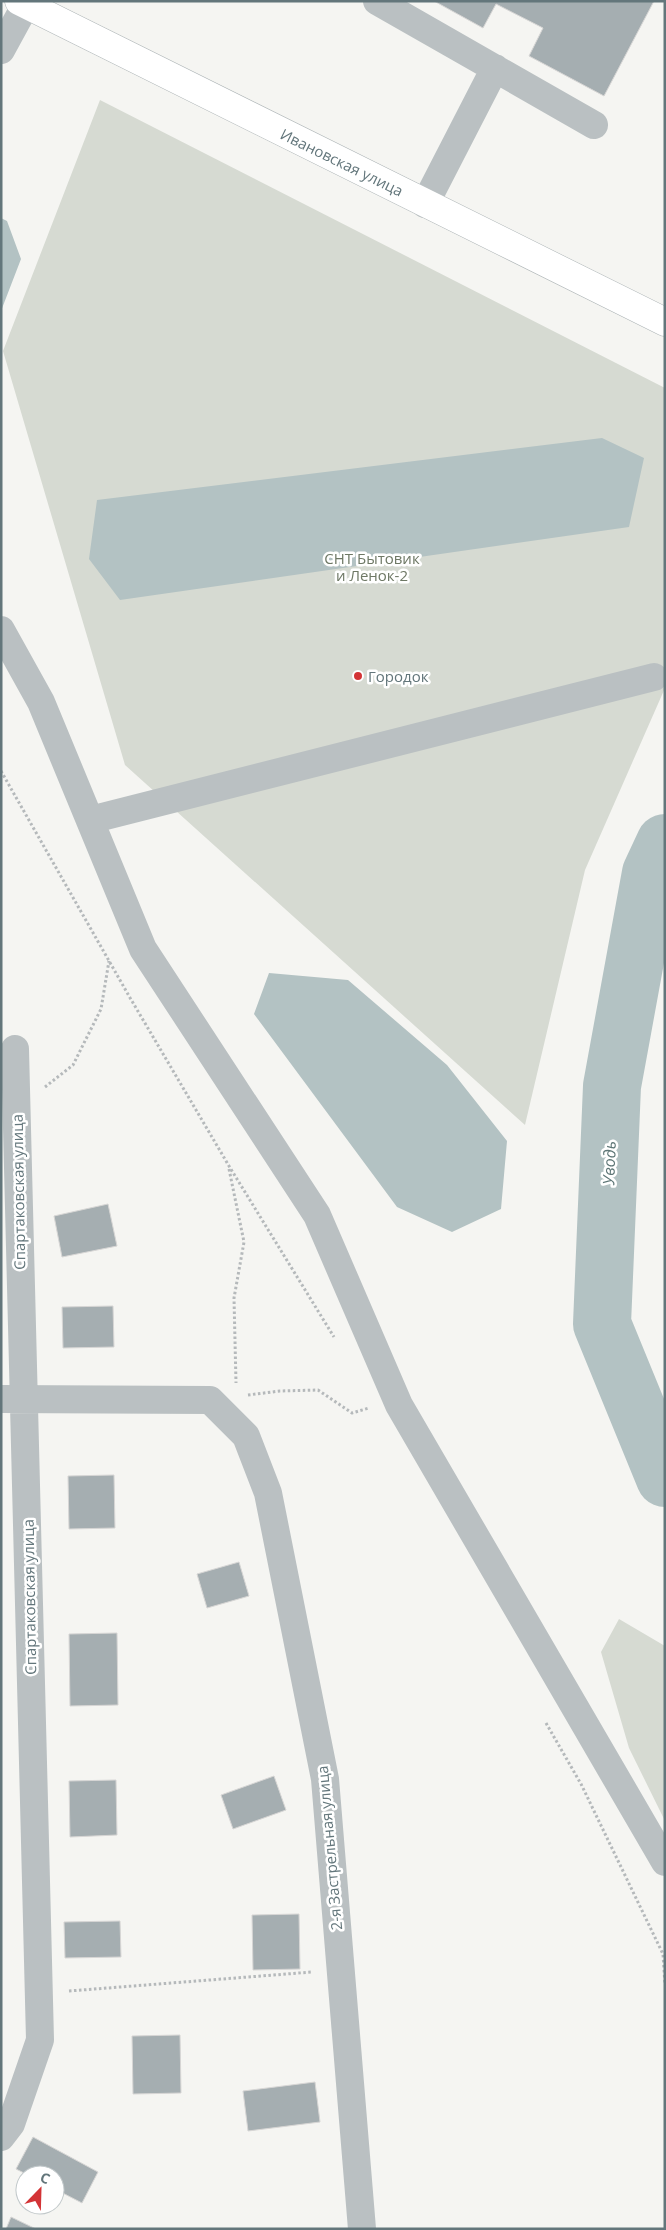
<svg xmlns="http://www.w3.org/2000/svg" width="666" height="2230" font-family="'Open Sans',sans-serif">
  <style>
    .green { fill: #d6dad2 }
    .water { fill: #b3c2c3 }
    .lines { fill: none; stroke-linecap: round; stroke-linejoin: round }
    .river { stroke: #b3c2c3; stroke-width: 58 }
    .building { fill: #a5aeb1; stroke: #d7d6d5 }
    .major-casing { stroke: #aeb5b7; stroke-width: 29 }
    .path { stroke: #b5b9bb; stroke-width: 3; stroke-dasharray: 2.5 2.5; stroke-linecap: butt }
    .minor { stroke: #bac0c2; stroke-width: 28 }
    .major { stroke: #fff; stroke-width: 28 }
    .poi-dot { fill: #d33436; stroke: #fff; stroke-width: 2 }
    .labels { text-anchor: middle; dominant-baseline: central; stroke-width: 5; stroke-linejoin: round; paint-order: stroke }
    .street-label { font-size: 15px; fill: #63767b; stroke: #fff }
    .park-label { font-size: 15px; fill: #6e7865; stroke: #fff }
    .poi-label { font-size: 15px; fill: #63767b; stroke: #fff; text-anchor: start }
    .water-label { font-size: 16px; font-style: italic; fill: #5e7676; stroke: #fff }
  </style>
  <rect width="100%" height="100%" fill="#f5f5f2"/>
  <path class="green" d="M100,100l565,288v300l-80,182 -60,255 -400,-360 -122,-414z
    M619,1619l46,27v175l-36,-73 -28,-96z"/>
  <path class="water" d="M1,218l6,3 14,38 -20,52z
    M602,438l42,20 -15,69 -509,73 -31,-41 8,-59z
    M269,973l79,7 99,85 60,76 -6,68 -49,23 -55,-25 -143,-193z"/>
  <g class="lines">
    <path class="river" d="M665,843l-14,30 -39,213 -10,238 63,154"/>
  </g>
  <path class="building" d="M434,1h220l-50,95 -75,-40 14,-28 -47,-24 -13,24z
    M108,1204l9,42 -55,11 -8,-41z
    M113,1306l1,41 -51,1 -1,-41z
    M114,1475l1,53 -46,1 -1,-53z
    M239,1562l10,34 -42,12 -10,-34z
    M117,1633l1,72 -48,1 -1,-72z
    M274,1776l12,34 -53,19 -12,-34z
    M116,1780l1,55 -47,2 -1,-56z
    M299,1914l1,55 -47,1 -1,-55z
    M120,1921l1,36 -56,1 -1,-36z
    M180,2035l1,58 -48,1 -1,-58z
    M315,2082l5,40 -72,9 -5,-40z
    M33,2137l65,35 -16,31 -27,-14v-14h-27l-12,-6z
    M11,2217l25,12h-30z"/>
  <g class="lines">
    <defs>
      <path id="major" d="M19,1l646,321"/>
    </defs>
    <use href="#major" class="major-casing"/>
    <path class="path" d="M1,771l128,225 100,170 105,171
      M45,1087l28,-22 28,-56 8,-48
      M229,1169l15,73 -10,56 2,85
      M248,1395l32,-4 38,-1 34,23 17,-5
      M546,1723l35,61 82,170 2,31
      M69,1991l243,-19"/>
    <path class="minor" d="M377,1l217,124
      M1,50l24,-44
      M425,204l70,-136
      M1,630l40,72 102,247 174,266 82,190 266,457
      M90,820l564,-143
      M1,1399l209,1 36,36 22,57 57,286 37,450
      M1,2137l10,-13 29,-84 -25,-991"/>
    <use href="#major" class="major"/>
  </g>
  <circle class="poi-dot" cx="358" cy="676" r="5"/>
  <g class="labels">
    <g class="street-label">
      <text transform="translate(342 162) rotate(26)">Ивановская улица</text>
      <text transform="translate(18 1192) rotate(-91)">Спартаковская улица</text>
      <text transform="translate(29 1597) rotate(-91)">Спартаковская улица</text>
      <text transform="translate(329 1848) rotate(-95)">2-я Застрельная улица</text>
    </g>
    <g class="park-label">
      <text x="372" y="558">СНТ Бытовик<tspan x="372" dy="17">и Ленок-2</tspan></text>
    </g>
    <g class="poi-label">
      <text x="368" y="676">Городок</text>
    </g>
    <g class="water-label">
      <text transform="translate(609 1163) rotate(-88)">Уводь</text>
    </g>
  </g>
  <rect width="666" height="2230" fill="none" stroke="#63767b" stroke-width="5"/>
  <g transform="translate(40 2190) rotate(23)"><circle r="24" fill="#ffffff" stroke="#c1c8ca"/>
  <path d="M0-4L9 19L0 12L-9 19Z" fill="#d33436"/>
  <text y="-8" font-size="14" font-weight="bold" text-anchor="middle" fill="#63767b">С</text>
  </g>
</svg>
